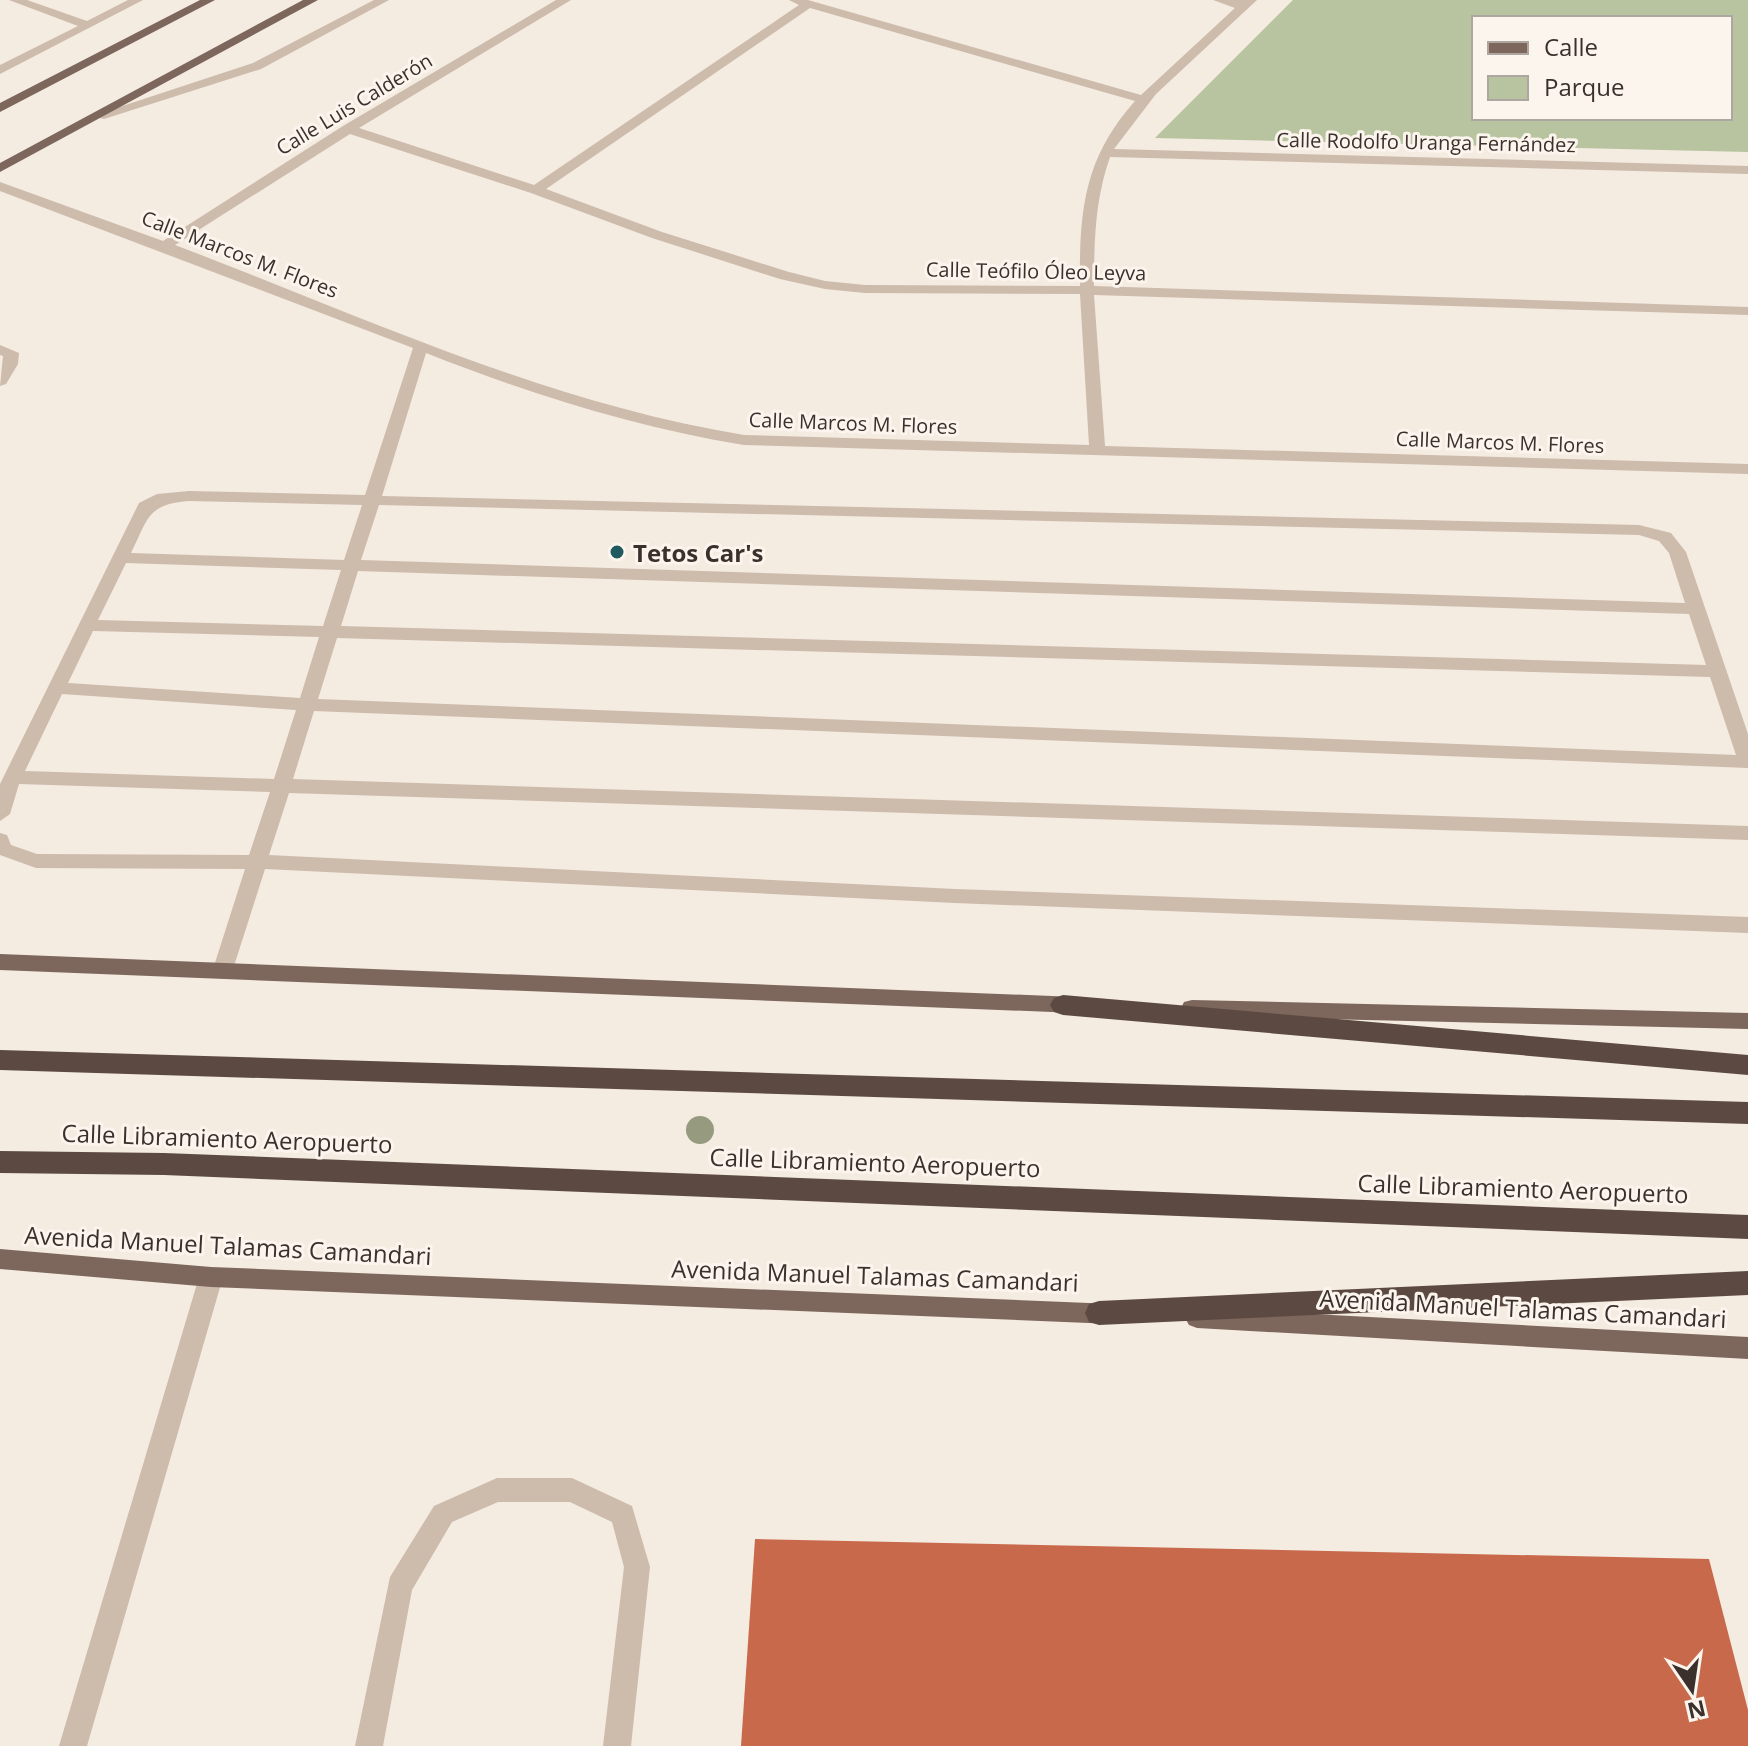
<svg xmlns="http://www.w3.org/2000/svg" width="1748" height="1746" font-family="'Open Sans',sans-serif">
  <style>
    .green { fill: #b8c4a0; fill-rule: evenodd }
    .building { fill: #c8694b }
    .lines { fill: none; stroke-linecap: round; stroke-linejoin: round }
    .minor { fill: #cdbbac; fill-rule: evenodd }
    .major { fill: #7d675c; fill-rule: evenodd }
    .highway { fill: #5c4a42; fill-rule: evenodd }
    .tree { fill: #969b7f }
    .poi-dot { fill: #1f5a5e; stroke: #fbf5ee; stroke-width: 3 }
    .labels { text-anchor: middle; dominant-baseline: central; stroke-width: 6; stroke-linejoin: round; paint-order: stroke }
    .far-street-label { font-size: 20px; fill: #3b302b; stroke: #fbf5ee }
    .poi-label { font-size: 24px; font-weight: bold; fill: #3b302b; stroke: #fbf5ee; text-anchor: start }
    .street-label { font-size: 24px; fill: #3b302b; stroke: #fbf5ee }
  </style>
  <rect width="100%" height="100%" fill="#f4ebe1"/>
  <path class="green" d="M1293,0h455v152l-593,-14zM1474,18h256v100h-256z"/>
  <path class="building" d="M755,1539l954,20 39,151v36h-1007z"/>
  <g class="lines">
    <path class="minor" d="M9,0h18l60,21 41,-21h15l-143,74v-9l78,-39z
      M374,0h15l-128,69 -157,50 -12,-3 161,-53z
      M556,0h15l-212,128 175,57 265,-180 -10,-5h19l333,95 94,-87 -22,-8h44l-101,94 -42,55 634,17v8l-638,-17c-15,42 -16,85 -16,129l654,21v8l-654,-20 11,151 643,18v10l-1004,-29c-110,-18 -214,-51 -318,-92l-44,143 1257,29 32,8 15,19 62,182v34l-1434,-57 -21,68 1455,47v14l-1459,-47 -20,62 686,34 793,28v16l-793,-30 -690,-34 -32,100 -3,6h-14l-3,-6 32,-100 -209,-1 -36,-13v-22l7,2 4,10 26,9 212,1 21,-63 -251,-8 -9,30 -10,7v-37l139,-281 18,-9 32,-3 176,4 48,-147 -413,-157v-9l163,59 180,-115zM810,8l325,93c-51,57 -56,110 -55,185l-215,-1 -40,-4 -36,-9 -127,-40 -116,-43zM350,134l181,59 121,45 128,41 45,10 40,4 215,1 9,151 -345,-10c-198,-32 -382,-119 -569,-190zM189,501l173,4 -18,55 -213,-7c17,-34 16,-49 58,-52zM379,505l1260,30 20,6 10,12 16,50 -1324,-43zM126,563l215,7 -18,56 -225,-6zM358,571l1331,43 17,51 -1365,-39zM93,631l226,6 -19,61 -232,-15zM337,638l1373,39 26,78 -1418,-56zM62,694l234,16 -22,69 -249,-8z
      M0,345l19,8 -1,11 -12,20 -6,2 3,-30 -3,-1z
      M211,1267l8,3 4,7 -136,469h-28l140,-469 4,-7z
      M497,1478h75l60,28 18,61 -19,179h-28l21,-179 -12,-45 -42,-20h-72l-46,20 -40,68 -29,156h-28l35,-169 44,-71z"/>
    <path class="major" d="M200,0h15l-215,112v-9z
      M303,0h15l-318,172v-9z
      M0,954l1076,43 7,2 4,6 -4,6 -7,2 -1076,-43z
      M1192,1000l556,13v16l-556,-13 -8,-2 -3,-6 3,-6z
      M0,1249l211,18 902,37 8,3 4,7 -4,7 -8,3 -902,-37 -211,-18z
      M1197,1308l551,29v22l-551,-31 -8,-3 -4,-7 4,-7z"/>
    <path class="highway" d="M1063,995l685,60v20l-685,-60 -9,-3 -4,-7 4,-7z
      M0,1050l1748,52v22l-1748,-54z
      M0,1151l164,2 1584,62v24l-1584,-64 -164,-2z
      M1748,1271v24l-649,30 -10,-3 -4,-9 4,-9 10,-3z"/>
  </g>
  <circle class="tree" cx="700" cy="1130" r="14"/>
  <circle class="poi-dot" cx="617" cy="552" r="8"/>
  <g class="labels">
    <g class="far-street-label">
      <text transform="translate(354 104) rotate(-31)">Calle Luis Calderón</text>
      <text transform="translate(1426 142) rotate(1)">Calle Rodolfo Uranga Fernández</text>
      <text transform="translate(240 254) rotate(21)">Calle Marcos M. Flores</text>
      <text transform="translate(1036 271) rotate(1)">Calle Teófilo Óleo Leyva</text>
      <text transform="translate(853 423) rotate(2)">Calle Marcos M. Flores</text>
      <text transform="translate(1500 442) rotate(2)">Calle Marcos M. Flores</text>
    </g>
    <g class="poi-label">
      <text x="633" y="552">Tetos Car's</text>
    </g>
    <g class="street-label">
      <text transform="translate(227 1138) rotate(2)">Calle Libramiento Aeropuerto</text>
      <text transform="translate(875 1162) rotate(2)">Calle Libramiento Aeropuerto</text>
      <text transform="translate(1523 1188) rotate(2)">Calle Libramiento Aeropuerto</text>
      <text transform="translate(228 1245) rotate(3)">Avenida Manuel Talamas Camandari</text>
      <text transform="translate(875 1275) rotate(2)">Avenida Manuel Talamas Camandari</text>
      <text transform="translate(1523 1308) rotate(3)">Avenida Manuel Talamas Camandari</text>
    </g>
  </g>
  <rect x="1472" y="16" width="260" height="104" fill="#fbf5ee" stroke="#aea6a0" stroke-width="2"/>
  <rect x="1488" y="42" width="40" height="12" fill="#7d675c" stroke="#aea6a0" stroke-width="2"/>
  <text x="1544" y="56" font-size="24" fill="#3b302b">Calle</text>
  <rect x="1488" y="76" width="40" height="24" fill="#b8c4a0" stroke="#aea6a0" stroke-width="2"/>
  <text x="1544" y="96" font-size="24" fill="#3b302b">Parque</text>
  <g transform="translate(1692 1690) rotate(167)" stroke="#fbf5ee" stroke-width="6" paint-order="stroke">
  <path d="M0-6L14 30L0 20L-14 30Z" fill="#3b302b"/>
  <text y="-12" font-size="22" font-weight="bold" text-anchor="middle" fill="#3b302b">N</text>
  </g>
</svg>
